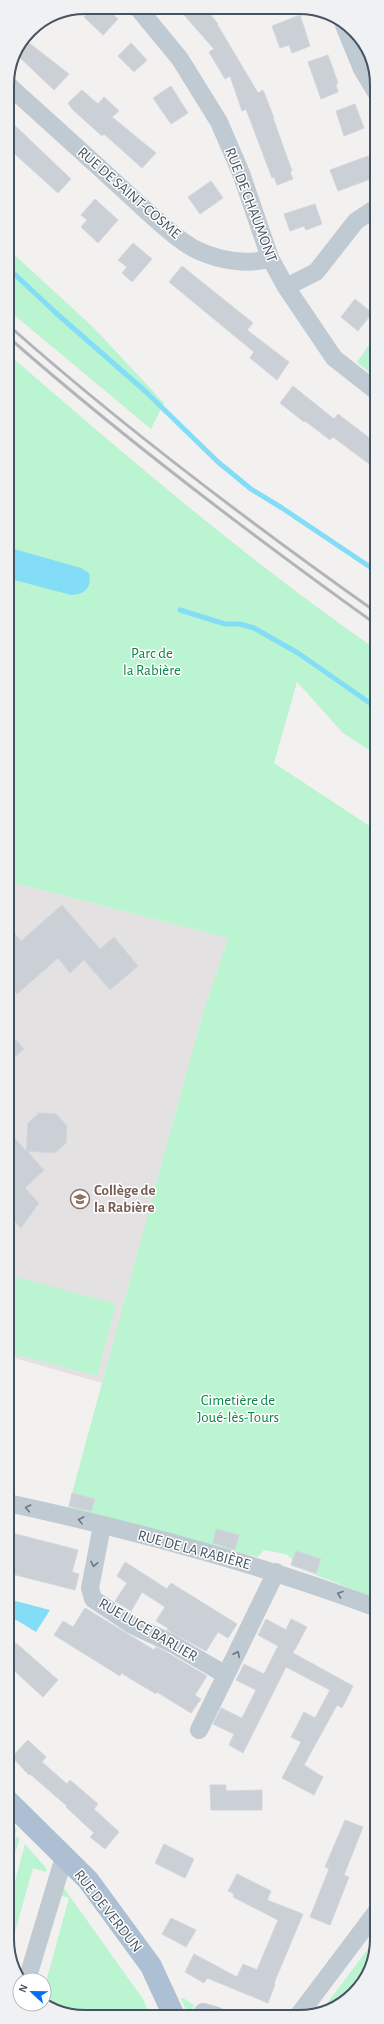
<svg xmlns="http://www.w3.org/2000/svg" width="384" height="2024" font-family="'Alegreya Sans',sans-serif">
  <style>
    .education { fill: #e4e1e2 }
    .green { fill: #baf4d1 }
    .water { fill: #83ddf6 }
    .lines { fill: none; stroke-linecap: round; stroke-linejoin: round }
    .stream { stroke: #83ddf6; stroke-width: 5 }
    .building { fill: #cbcfd6; stroke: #d3d6dc }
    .minor { stroke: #bfcad3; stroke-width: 18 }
    .major { stroke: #adbfd2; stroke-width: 22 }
    .rail { stroke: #b1b5bb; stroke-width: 3 }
    .oneway { stroke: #6a7782 }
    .labels { text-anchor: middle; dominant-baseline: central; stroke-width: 3; stroke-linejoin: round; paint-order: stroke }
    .street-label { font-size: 15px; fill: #465360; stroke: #fff }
    .park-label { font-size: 15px; fill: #0d844a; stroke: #fff }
    .education-label { font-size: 15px; font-weight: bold; fill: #785e54; stroke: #fff; text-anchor: start }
    .rim { fill: none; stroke: #465360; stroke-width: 2 }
  </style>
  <rect width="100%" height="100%" fill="#f3f0f0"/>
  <path class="education" d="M7,881l221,57 -25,74 -101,371 -95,-27z"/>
  <path class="green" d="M7,248l87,80 70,75 -13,26 -144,-120z
    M376,335v43l-19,-16z
    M7,353c119,103 240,207 370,297v105l-34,-22 -46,-51 -23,81 103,68v768l-86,-34 1,-6 -6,-5 -22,-4 -6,7 -190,-49 135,-496 25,-74 -221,-57z
    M9,1275l107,29 -19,72 -90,-24v-70z
    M8,1825l9,3 -2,8 5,3 -7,19 -5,-2z
    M25,1844l22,25 -1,3 -13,-4 -24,85 -1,-4v-42z
    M61,1884l82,115 7,17 -77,-1 -29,-14v-12l25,-91 -12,-4z
    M377,1937v7l-23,50 -32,16z
    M183,1998l11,7 -3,11h-2l-8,-17z"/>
  <path class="water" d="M7,547l74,21 8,5c3,15 -4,22 -18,22l-64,-17z
    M8,1599l42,11 -14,22 -28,-17z"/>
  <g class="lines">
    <path class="stream" d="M7,267l49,46 89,78 73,71 33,27 31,19 94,63
      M180,610l45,14h15l14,4 44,25 79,55"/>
  </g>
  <path class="building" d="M92,7h13l13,12 -15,16 -19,-18z
    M178,8h27l13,16h-1l41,69 5,-3 11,28h-1l19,53 -2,1 3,7 -16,6 -3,-8 -2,1 -26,-69 -4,2 -12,-35 -5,3 -16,-27 5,-3z
    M300,15l10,31 -18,7 -3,-8 -9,3 -8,-22z
    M24,39l45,35 -15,16 -39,-37z
    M131,43l16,17 -13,12 -16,-16z
    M328,55l10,28 -2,1 2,8 -17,7 -13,-37z
    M171,86l17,27 -17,11 -18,-26z
    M82,90l16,14 6,-7 15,14 -7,6 44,36 -14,15 -38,-34 -2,2 -30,-27 -4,-6z
    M355,104l9,24 -20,8 -8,-25z
    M7,118l64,61 -13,14 -51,-46z
    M368,156l8,21 -38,14 -8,-21z
    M211,181l12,17 -23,16 -12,-17z
    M95,199l23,21 -20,23 -17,-16 6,-7 -6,-5z
    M315,204l7,20 -16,6 -2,-4 -14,5 -6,-17z
    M133,243l19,16 -20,23 -10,-9 5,-6 -9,-7z
    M182,266l71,57 -6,7 42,32 -12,18 -27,-22 4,-6 -85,-70z
    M355,299l17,14 -14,18 -17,-14z
    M293,386l41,33 4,-5 38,29v26l-43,-32 -3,3 -25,-19 -1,1 -24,-19z
    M62,905l38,44 14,-12 24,29 -28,24 -26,-30 -14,13 -12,-15 -41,36 -10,-10v-59l14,16z
    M7,1030l17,19 -17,15z
    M39,1113l17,1 11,12 -1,17 -11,10 -28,-2 17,19 -19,18 14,15 -18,25 -14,-15v-84l19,22 2,-28z
    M72,1493l23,6 -4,12 -22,-5z
    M216,1529l23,6 -4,15 -22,-7z
    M8,1532l70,18 -6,22 7,2 -4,16 -67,-17z
    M296,1551l25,8 -5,14 -25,-8z
    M125,1562l42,27 4,-6 66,41 -9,14 -10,-6 -12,19 -39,-21 1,-2 -12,-7 9,-14 -23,-15 -11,19 -16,-10 12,-18 -10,-7z
    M85,1608l69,42 2,-3 10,5 41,24 -12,19 6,4 -10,14 -34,-21 -1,2 -35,-21 -1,3 -66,-41 9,-14 10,6z
    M266,1619l20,11 5,-11 16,8 -14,26 60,33 -11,22 -5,-3 -33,60 19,12 -9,18 -32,-17 19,-36 -10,-5 13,-25 11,6 15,-28 -44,-23 -43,86 -14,-8 5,-11 -21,-10 8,-16 21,10 14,-28 -20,-10 8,-16 20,10 14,-28 -20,-11z
    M16,1643l42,37 -15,17 -35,-32v-13z
    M28,1740l18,17 -4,5 25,22 3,-4 28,24 -4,5 25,23 -14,17 -15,-12 4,-4 -28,-26 1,-1 -37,-32 -1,1 -17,-18z
    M210,1785h16v6l36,-1v20h-51z
    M345,1820l18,7 -19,48 5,2 -19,48 -20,-8 19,-48 -4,-2z
    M164,1844l30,15 -9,19 -30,-15z
    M237,1874l34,17 -4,9 36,14 -29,69 1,1 -7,19 -61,-25 -3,5 -19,-11 9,-18 43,23 6,-13 14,6 21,-50 -45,-23 1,-3 -6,-3z
    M171,1918l25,12 -10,17 -24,-13z"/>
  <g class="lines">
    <path class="minor" d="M138,8l42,51 39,63 22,51 29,85 16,29 48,71 42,33
      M344,25l18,44 14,23
      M7,84c41,37 81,73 121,110 18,16 50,48 71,57 20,9 50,15 71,7
      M286,287l30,-15 40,-51 20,-13
      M8,1503c125,27 249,60 369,105
      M102,1526l-12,62 3,11 39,26 39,18 55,32 50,-103
      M199,1730l27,-55
      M27,1980l37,-123
      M203,2012l14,4
      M298,2016l79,-105"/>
    <path class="major" d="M8,1801l80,79 63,86 23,50"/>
    <path class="rail" d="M7,324c117,104 242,198 369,288
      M7,336c117,103 243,198 370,289"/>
  </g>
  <defs><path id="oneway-chevron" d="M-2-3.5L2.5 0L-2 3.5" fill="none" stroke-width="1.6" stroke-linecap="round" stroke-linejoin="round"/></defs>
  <g class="oneway">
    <use href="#oneway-chevron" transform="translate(28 1508) rotate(-168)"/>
    <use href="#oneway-chevron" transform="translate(81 1520) rotate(-166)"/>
    <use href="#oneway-chevron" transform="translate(94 1564) rotate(101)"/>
    <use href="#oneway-chevron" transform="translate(340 1594) rotate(-160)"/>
    <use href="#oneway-chevron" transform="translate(237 1654) rotate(-64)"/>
  </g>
  <defs>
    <symbol id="school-ring" viewBox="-11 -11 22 22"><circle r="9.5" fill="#fff" stroke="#8d6e63" stroke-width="1.5"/><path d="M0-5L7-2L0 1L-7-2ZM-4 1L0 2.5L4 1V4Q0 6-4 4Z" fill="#8d6e63"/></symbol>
  </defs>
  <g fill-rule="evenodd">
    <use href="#school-ring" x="69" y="1188" width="22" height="22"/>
  </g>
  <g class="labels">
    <g class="street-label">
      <text transform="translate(129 193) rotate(41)">RUE DE SAINT-COSME</text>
      <text transform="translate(251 205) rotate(69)">RUE DE CHAUMONT</text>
      <text transform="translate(194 1550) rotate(15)">RUE DE LA RABIÈRE</text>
      <text transform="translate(148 1630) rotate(30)">RUE LUCE BARLIER</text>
      <text transform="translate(108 1911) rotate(52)">RUE DE VERDUN</text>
    </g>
    <g class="park-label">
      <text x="152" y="653">Parc de<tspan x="152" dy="17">la Rabière</tspan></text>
      <text x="238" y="1400">Cimetière de<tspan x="238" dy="17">Joué-lès-Tours</tspan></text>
    </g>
    <g class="education-label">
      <text x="94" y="1190">Collège de<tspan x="94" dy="17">la Rabière</tspan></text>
    </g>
  </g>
  <path d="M0 0H384V2024H0ZM85 14H299A71 71 0 0 1 370 85V1939A71 71 0 0 1 299 2010H85A71 71 0 0 1 14 1939V85A71 71 0 0 1 85 14Z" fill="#f0f1f2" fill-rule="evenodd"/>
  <path class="rim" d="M85 14H299A71 71 0 0 1 370 85V1939A71 71 0 0 1 299 2010H85A71 71 0 0 1 14 1939V85A71 71 0 0 1 85 14Z"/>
  <g transform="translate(32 1992) rotate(292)"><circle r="19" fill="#ffffff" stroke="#b5babf"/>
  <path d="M0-3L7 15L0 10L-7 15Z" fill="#066df7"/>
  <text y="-6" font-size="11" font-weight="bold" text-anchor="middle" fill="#465360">N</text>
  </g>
</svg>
